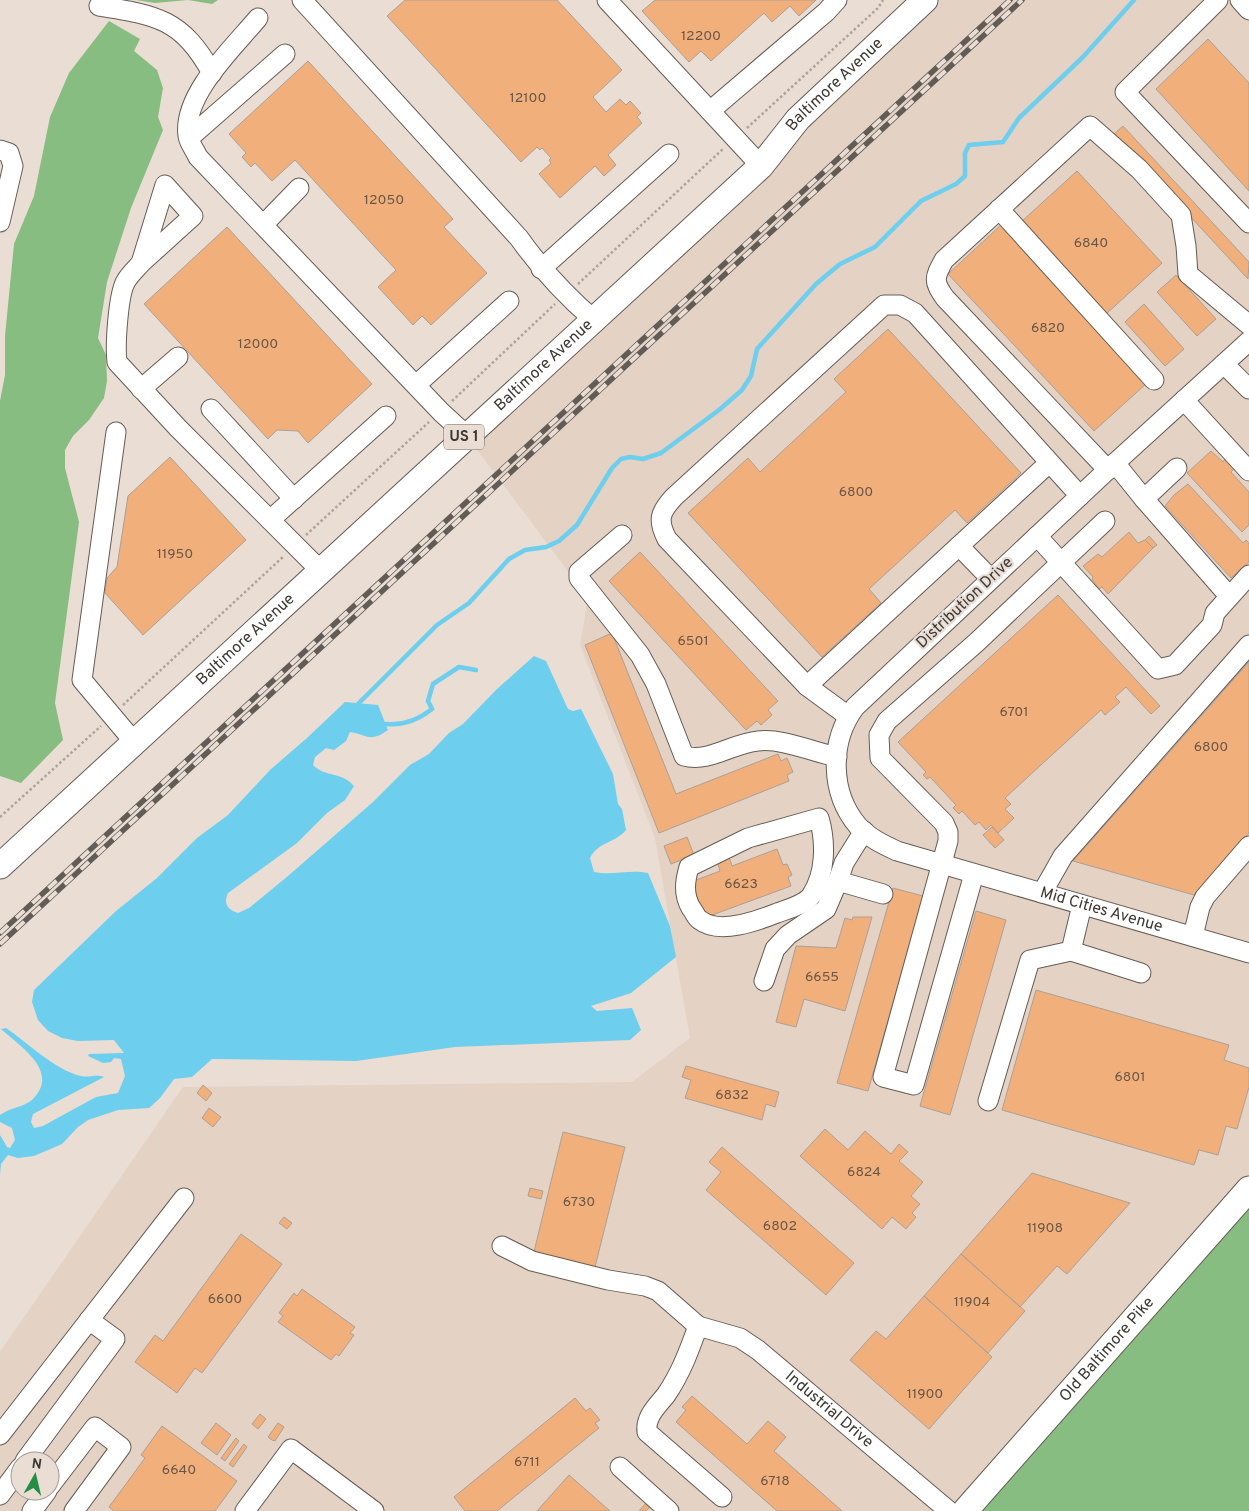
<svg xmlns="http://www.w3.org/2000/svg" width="1249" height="1511" font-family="Overpass,sans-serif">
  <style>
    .built { fill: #e4d2c4; fill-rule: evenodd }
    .forest { fill: #87bd81 }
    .water { fill: #6dceee }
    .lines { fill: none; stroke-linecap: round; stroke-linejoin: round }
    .stream { stroke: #6dceee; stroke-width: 4.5 }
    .building { fill: #f0af7b; stroke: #aba097 }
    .minor-casing { stroke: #665c54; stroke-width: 21 }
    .major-casing { stroke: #665c54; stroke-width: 27 }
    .path { stroke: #aca39c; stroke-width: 2.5; stroke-dasharray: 2.5 2.5; stroke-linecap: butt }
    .minor { stroke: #fff; stroke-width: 19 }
    .major { stroke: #fff; stroke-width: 25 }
    .rail-casing { stroke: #625c57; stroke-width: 5.5 }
    .rail { stroke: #e9ddd4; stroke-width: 4; stroke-dasharray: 11; stroke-linecap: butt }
    .labels { text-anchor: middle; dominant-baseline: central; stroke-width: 4.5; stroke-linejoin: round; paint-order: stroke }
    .number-label { font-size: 14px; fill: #695646 }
    .shield { fill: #e9ddd4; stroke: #706a64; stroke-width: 1 }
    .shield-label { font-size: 15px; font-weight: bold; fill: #3c3834 }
    .street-label { font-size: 16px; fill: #3c3834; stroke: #e9ddd4 }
  </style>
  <rect width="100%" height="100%" fill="#e9ddd4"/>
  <path class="built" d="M930,0h319v1192l-283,319h-966v-159l183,-265 449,-5 58,-44 -35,-200 -75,-193 8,-47 -122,-163zM20,1461h30v30h-30z"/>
  <path class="forest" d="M136,0h82l-6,4 -24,-4 -33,3z
    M109,21l31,18 -6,12 23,19 6,18 -5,29 5,13 -32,78 -24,74 -9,56 8,17 1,26 -3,17 -15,22 -16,16 -8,14v18l14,54 -24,181 8,37 -42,43 -21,-7v-375l5,-26v-39l9,-92 20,-48 16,-79 19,-44z
    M1249,1192v319h-283z"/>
  <path class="water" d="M534,656l12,5 22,48 5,2 8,-2 32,65 5,30 4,5 4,21c-12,14 -27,11 -36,28l4,14c19,4 35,-3 54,1l22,53 6,31 -45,36 -40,13 6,5 35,-3 9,22 -11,10 -175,7 -99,14 -144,-2 -20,18 -18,2 -14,19 -11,10 -31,2 -30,10 -10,7 -16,17 -28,12 -16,2 -10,-3 -7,9 -1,11v-40l7,12 3,1 5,-8 -3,-12 -12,-6v-7c9,-7 24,-8 32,-15 29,-28 -11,-53 -31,-71l5,-1c22,15 49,42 75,48 8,2 14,-2 23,1l-71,37 -2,8 3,6 9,-2 53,-29 22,-4 7,-17 -4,-17 -7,-1 -3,4 -8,1 -15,-7 1,-2 35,-1 -10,-13 -36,1 -16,-3 -14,-7 -10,-11 -6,-18 2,-12 82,-79 41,-33 40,-40 31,-23 42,-45 37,-32 38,-36 33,3 10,25c-19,13 -19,5 -38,2l-4,9 -12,9 -8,-2 -11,9 -2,8c13,13 28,6 41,21l-9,14 -18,13 -30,30 -69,50c-5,11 0,17 10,20l11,-5 39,-32 85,-74 37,-37 19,-11 20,-21 14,-9 34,-35z"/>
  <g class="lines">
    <path class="stream" d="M355,707l82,-82 32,-22 40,-44 16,-9 21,-3 13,-6 18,-16 35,-57 9,-9 9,-2 13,2 18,-6 58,-43 23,-20 9,-14 6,-27 59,-65 24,-20 35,-17 46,-46 35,-17 9,-8v-23l4,-8 34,-3 16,-24 64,-61 51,-57
      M386,724c18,2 32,-4 46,-15l-4,-8 5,-17 26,-17 17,3"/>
  </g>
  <path class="building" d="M405,0h152l65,70 -29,27 13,15 14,-13 6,6 4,-4 11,12 -4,4 5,6 -34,32 8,10 -12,11 -9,-10 -35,32 -21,-24 12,-11 -2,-3 2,-2 -9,-10 -2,2 -3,-3 -16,15 -134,-146z
    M655,0h161l-17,16 -9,-10 -18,16 -8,-9 -53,48 -10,-10 -12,11 -47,-51z
    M1208,39l41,44v108l-93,-102z
    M308,61l145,158 -9,8 43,46 -56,52 -9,-9 -9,9 -35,-38 18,-17 -101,-110 -23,21 -17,-18 -4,4 -9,-10 4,-4 -17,-19z
    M1123,126l126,136 -1,17 -134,-145z
    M1077,171l85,92 -57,52 -85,-92z
    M1001,225l146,158 -53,48 -146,-157z
    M227,227l145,157 -64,59 -10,-12 -21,-1 -9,9 -124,-135z
    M1176,275l40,44 -19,17 -40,-44z
    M1144,304l40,45 -19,17 -40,-44z
    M888,329l133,144 -54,50 -12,-13 -86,79 12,14 -59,54 -134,-144 60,-55 12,14 86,-80 -12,-13z
    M1211,451l12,11 2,-3 9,10 -3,3 18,20v33l-7,7 -55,-59z
    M170,457l76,83 -103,95 -38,-42 2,-15 10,-11 11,-71z
    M1188,484l55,59 3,-3 3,3v19l-18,16 -66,-72 9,-11z
    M1129,532l9,11 7,-3 8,8 -45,46 -6,-7 -3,2 -3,-4 -4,-6 1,-2 -10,-11 15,-12 4,3z
    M1149,536l8,9 -4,3 -8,-8z
    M640,552l138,149 -10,9 4,5 -11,10 -4,-4 -11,9 -137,-149z
    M1058,595l102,111 -9,8 -25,-27 -11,10 5,5 -15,13 -4,-5 -96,88 6,6 -6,5 9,9 -16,15 -7,-8 -5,5 -7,-8 -4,3 -13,-14 -3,3 -6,-6 3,-3 -26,-28 -3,2 -4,-4 3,-3 -28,-30z
    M612,633l64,161 102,-40 3,7 6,-3 6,14 -6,3 2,6 -130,52 -74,-188z
    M1249,662v171l-55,62 -121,-34z
    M992,827l12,13 -9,8 -12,-13z
    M687,837l7,18 -23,9 -7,-18z
    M777,849l6,16 4,-1 5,11 -4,2 3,9 -87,32 -13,-36 29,-11 -3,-10 12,-4 3,9z
    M893,888l30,8 -55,195 -31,-8z
    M976,911l30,9 -56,195 -30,-9z
    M853,917h19l-27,94 -41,-12 -8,28 -20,-5 20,-76 40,2 9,-30 7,2z
    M1036,990l193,55 -5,15 25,8v19l-12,42 -11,-3 -8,29 -19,-5 -5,15 -192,-55z
    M686,1066l93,26 -4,15 -9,-3 -4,16 -77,-22 6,-18 -9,-3z
    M203,1085l9,8 -6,8 -9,-8z
    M209,1108l12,9 -8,10 -11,-9z
    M825,1129l23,21 17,-19 26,23 8,-10 9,8 -9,9 24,21 -12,14 9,8 -8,9 4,4 -10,12 -14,-12 -10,12 -82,-73z
    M563,1132l62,15 -31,124 -61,-15z
    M722,1147l132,116 -28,32 -120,-105 15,-18 -12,-10z
    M1032,1173l98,30 -63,71 -10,-8 -37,41 -59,-53z
    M530,1188l13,3 -2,8 -13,-3z
    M284,1217l8,6 -5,6 -8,-6z
    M241,1234l41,30 -80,109 -7,-5 -18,25 -42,-31 20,-27 8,6z
    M961,1254l64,57 -37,42 -64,-57z
    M302,1289l53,38 -5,6 4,2 -15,21 -3,-2 -5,6 -53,-38 5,-6 -4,-3 15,-20 3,3z
    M924,1296l68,61 -63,72 -79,-69 26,-29 10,8z
    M692,1396l55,48 21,-23 18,16 -12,14 68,60h-65l-101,-89 10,-12 -4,-3z
    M575,1398l11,13 4,-3 10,12 -5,3 4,5 -102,83h-32l-11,-14z
    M260,1414l6,5 -8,10 -6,-5z
    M216,1423l15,12 -14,20 -16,-12z
    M278,1423l6,4 -9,14 -3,-1 -4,-3z
    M162,1426l75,55 -22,30h-101l-5,-4 36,-49 -4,-3z
    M236,1438l3,3 -14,20 -4,-3z
    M244,1444l3,3 -14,20 -4,-3z
    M569,1475l41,36h-73z
    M646,1503l5,3 -5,5h-7z"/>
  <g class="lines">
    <defs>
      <g id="minor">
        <path d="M302,0l217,238c22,31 46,57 75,82"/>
        <path d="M607,0l154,166"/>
        <path d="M1218,0l-93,92 124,131"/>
        <path d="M1240,0l9,10"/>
        <path d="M99,6c58,9 83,13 113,67"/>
        <path d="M258,18c-24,29 -76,77 -70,118 1,7 7,14 10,21l243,255 25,23"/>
        <path d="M710,111l116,-99 11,-12"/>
        <path d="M189,138l96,-84"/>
        <path d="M0,150l9,3 4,13 -13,56"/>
        <path d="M165,185l28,31 -52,47z"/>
        <path d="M999,209l155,171"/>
        <path d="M264,224l35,-36"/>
        <path d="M141,263c-4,5 -11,11 -15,18 -8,13 -11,65 -9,81l61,66 143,143"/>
        <path d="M541,269l128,-115"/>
        <path id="s1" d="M1249,341l-134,122 -260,244c-26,35 -25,86 3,119 11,12 26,19 39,25l352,102"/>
        <path d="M1224,364l25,25"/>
        <path d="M416,385l93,-84"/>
        <path d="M141,389l37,-32"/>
        <path d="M1184,400l65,71"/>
        <path d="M211,409l83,90"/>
        <path d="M116,432l-34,248 53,63"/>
        <path d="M1115,463l29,36 33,-31"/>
        <path d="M1108,470l-163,-172c-12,-17 -11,-20 -1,-38l146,-134 49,43 42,46 5,31 2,28 61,51"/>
        <path d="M1144,499l85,97"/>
        <path d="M270,520l116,-104"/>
        <path d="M622,535l-43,37v6l61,77 16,29 28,72c25,7 49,-13 74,-15 24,-3 55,11 79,16"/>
        <path d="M1037,536l121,133 17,-4 37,-40 3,-12 34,-38"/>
        <path d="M959,546l32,33"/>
        <path d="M807,686l242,-223"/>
        <path d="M848,716l-41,-30 -140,-147c-10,-19 -7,-27 7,-42l210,-192h16l15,8 165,183"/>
        <path d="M819,818c7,24 7,56 -8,78 -7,9 -23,13 -34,17 -20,8 -58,22 -77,7 -4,-2 -6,-9 -9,-12 -8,-14 -6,-27 -2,-41l59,-29z"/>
        <path d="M864,831l-20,32 -6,18 45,13"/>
        <path d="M974,874l-60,211 -31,-8 65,-236v-9l-4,-9 -64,-65 -1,-23 8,-14 90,-79 128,-121"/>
        <path d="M1042,893l21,-37 186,-211"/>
        <path d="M1193,936l7,-29 5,-10 44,-51"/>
        <path d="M1071,951l70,22"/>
        <path d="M764,981l11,-32 13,-14 38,-26 12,-28"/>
        <path d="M988,1101l42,-141 41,-9 11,-46"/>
        <path d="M502,1246l30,15 76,19 37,6 13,5 40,35"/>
        <path id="s2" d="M698,1326l42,12 18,12 191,161"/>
        <path d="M698,1326c-9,25 -17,47 -32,69 -9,11 -21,22 -19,37l75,65"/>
        <path d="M0,1435l184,-237"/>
        <path d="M25,1461l90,-122 -26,-19"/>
        <path d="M620,1467l49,44"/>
        <path d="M50,1486l45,-59 26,20 -47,64"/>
        <path d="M0,1495l20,-27"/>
        <path d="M32,1511l15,-20"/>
        <path d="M245,1511l46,-62 83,62"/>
      </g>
      <g id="major">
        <path id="s3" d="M0,866l761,-700 37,-47 127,-119"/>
        <path id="s4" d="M965,1511l284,-322"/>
      </g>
    </defs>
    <use href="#minor" class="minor-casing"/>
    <use href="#major" class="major-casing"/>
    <path class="path" d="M747,128l131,-120 5,-8
      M578,284l146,-136
      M452,401l103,-97
      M306,535l123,-113
      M123,705l161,-149
      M0,817l101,-91"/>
    <use href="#minor" class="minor"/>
    <use href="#major" class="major"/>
    <defs>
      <path id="rail" d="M0,933l1010,-933
        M0,944l1022,-944"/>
    </defs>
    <use href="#rail" class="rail-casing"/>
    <use href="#rail" class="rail"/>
  </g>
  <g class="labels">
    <g class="number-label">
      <text x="701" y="36">12200</text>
      <text x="528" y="98">12100</text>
      <text x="384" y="200">12050</text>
      <text x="1091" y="243">6840</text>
      <text x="1048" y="328">6820</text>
      <text x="258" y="344">12000</text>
      <text x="856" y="492">6800</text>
      <text x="175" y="554">11950</text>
      <text x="693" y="641">6501</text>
      <text x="1014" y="712">6701</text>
      <text x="1211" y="747">6800</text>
      <text x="741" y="884">6623</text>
      <text x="822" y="977">6655</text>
      <text x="1130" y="1077">6801</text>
      <text x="732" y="1095">6832</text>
      <text x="864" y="1172">6824</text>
      <text x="579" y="1202">6730</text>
      <text x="780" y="1226">6802</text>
      <text x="1045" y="1228">11908</text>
      <text x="225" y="1299">6600</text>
      <text x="972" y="1302">11904</text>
      <text x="925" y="1394">11900</text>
      <text x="527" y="1462">6711</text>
      <text x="179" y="1470">6640</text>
      <text x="775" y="1481">6718</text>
    </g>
    <rect class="shield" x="444" y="424.5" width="40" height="25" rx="4"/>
    <g class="shield-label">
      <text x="464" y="437">US 1</text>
    </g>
    <g class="street-label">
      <text stroke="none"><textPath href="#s3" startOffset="1144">Baltimore Avenue</textPath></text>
      <text stroke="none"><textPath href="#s3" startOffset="739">Baltimore Avenue</textPath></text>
      <text transform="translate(965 603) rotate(-43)">Distribution Drive</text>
      <text stroke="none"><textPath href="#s3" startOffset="334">Baltimore Avenue</textPath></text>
      <text stroke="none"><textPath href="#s1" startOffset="925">Mid Cities Avenue</textPath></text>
      <text stroke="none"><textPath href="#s4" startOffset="215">Old Baltimore Pike</textPath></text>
      <text stroke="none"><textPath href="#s2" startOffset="158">Industrial Drive</textPath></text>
    </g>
  </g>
  <g transform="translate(35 1476) rotate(8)"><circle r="24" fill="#e9ddd4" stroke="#a49b94"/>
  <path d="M0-4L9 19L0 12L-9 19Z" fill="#248e45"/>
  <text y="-8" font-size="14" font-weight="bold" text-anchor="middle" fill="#3c3834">N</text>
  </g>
</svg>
